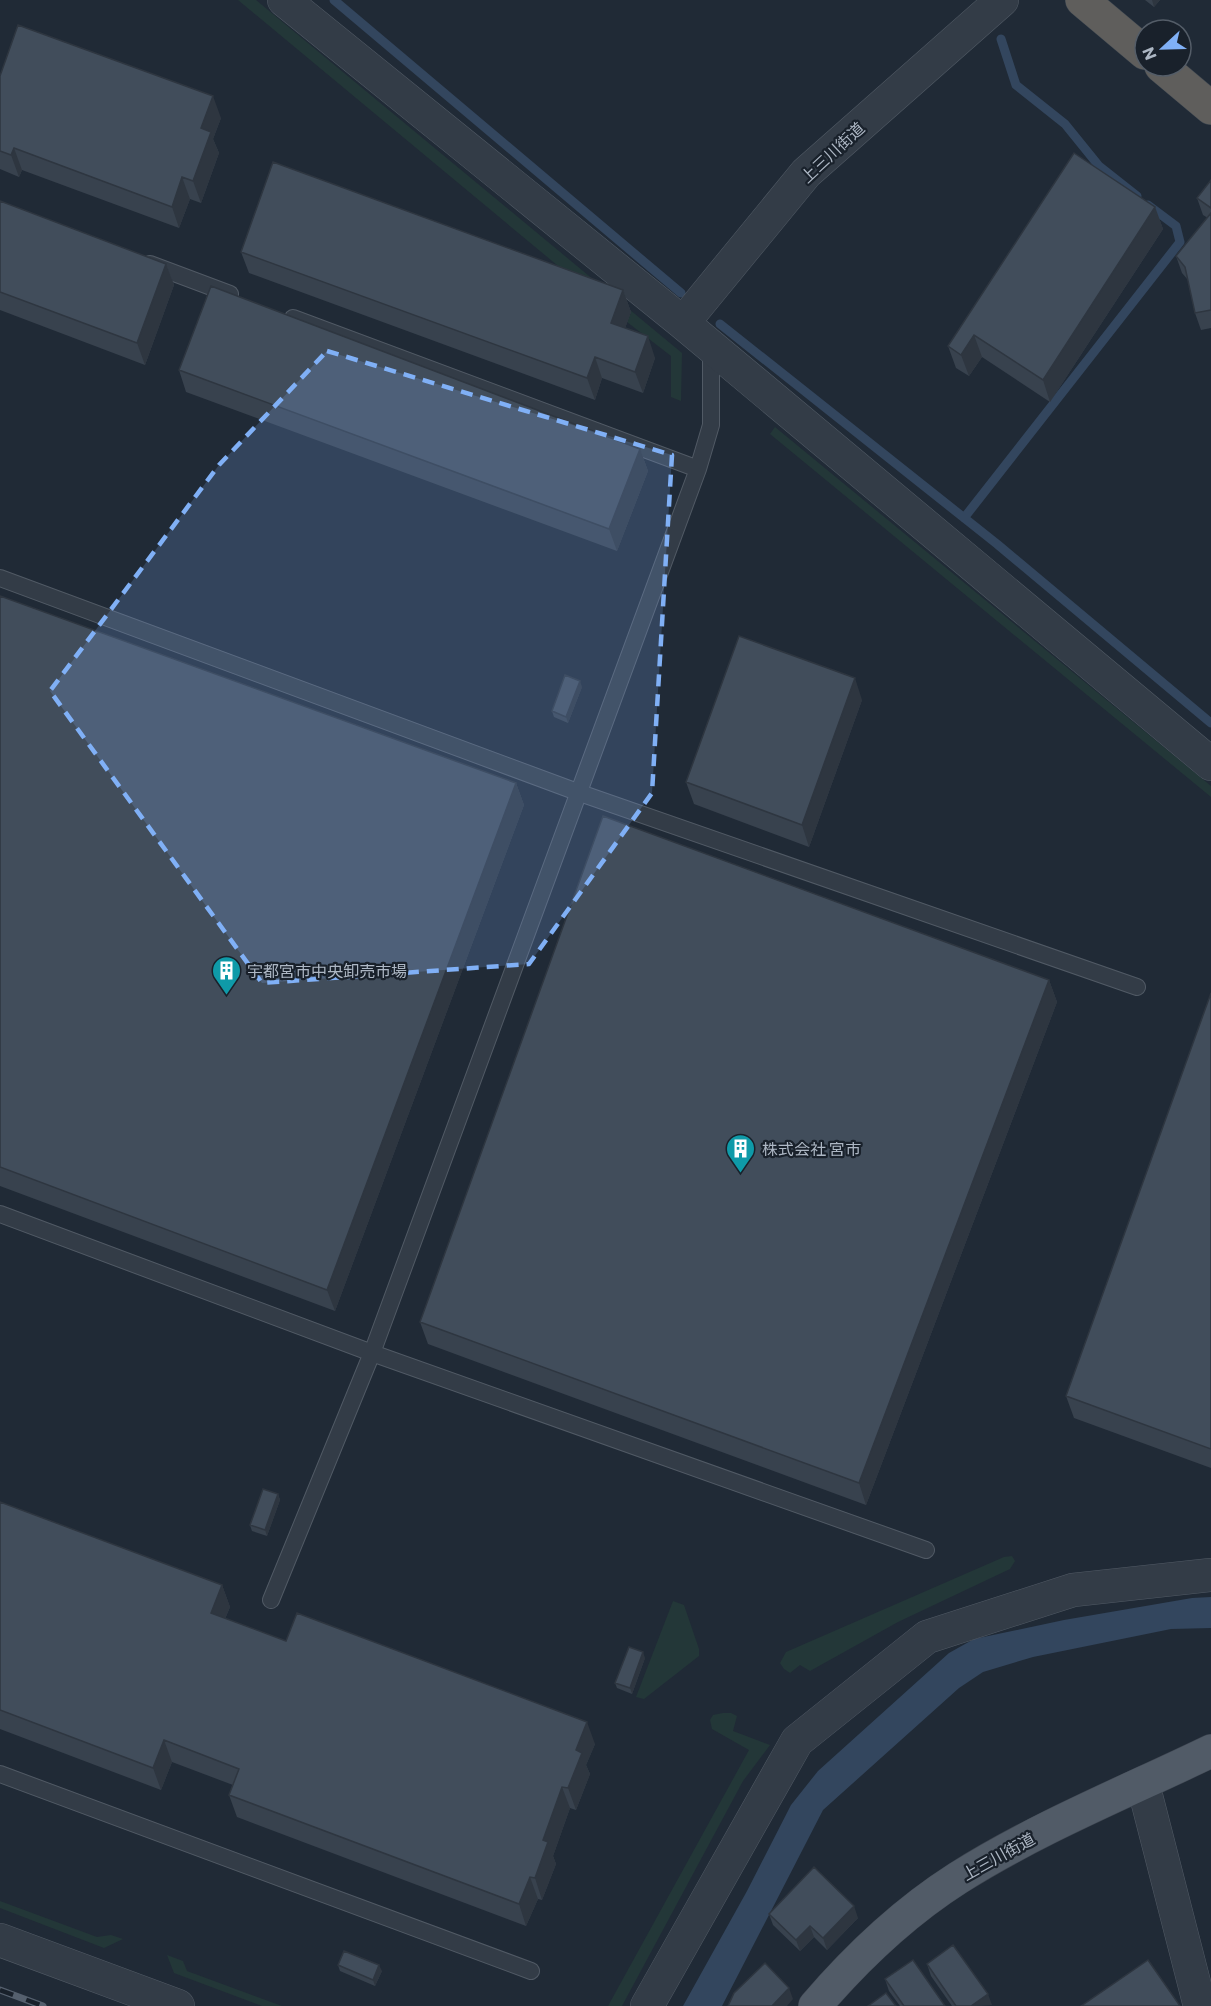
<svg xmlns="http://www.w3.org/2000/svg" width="1211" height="2006" font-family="Commissioner,'Noto Sans JP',sans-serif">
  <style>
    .green { fill: #233738 }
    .water { fill: #33465e }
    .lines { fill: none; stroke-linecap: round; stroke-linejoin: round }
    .stream { stroke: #33465e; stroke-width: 9 }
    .service-casing { stroke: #515a65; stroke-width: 18 }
    .minor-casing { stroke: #515a65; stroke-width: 34 }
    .primary-casing { stroke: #3d4550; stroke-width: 34 }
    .trunk-casing { stroke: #3e4751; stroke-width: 34 }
    .service { stroke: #333c47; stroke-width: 16 }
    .minor { stroke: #333c47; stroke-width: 33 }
    .primary { stroke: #515b67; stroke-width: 33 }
    .trunk { stroke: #5f5e5c; stroke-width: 33 }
    .rail-casing { stroke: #55606e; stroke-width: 7 }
    .rail { stroke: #19212b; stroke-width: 4.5; stroke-dasharray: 14; stroke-linecap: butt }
    .wall { fill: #38424e }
    .shaded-wall { fill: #2e3640 }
    .building { fill: #414d5b; stroke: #2e3640; stroke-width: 1.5 }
    .marked { fill: #80b0f6; fill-opacity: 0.2; stroke: #80b0f6; stroke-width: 4.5; stroke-dasharray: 12 8; stroke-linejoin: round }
    .labels { text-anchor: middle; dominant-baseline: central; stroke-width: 4.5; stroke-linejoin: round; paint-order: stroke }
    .street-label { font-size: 16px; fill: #adb7c4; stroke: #19212b }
    .poi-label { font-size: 16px; fill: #adb7c4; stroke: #19212b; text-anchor: start }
  </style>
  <rect width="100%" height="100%" fill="#202a36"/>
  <path class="green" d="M238,0h18l426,353 -1,48 -10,-4v-41l-44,-34 4,-10 -32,-12z
    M775,427l436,359v11l-441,-363z
    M1012,1556l3,5 -5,8 -112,53 -88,49 -10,-6 -10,8 -6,-4 -4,-6 6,-11 218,-95z
    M673,1601l11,4 15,44v7l-55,43 -8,-2z
    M723,1713h8l6,3 -4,15 37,14 -27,36 -121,225h-14l141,-256 -37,-21 -2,-9 3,-5z
    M0,1901l97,36 14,-2 12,4 -19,9 -104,-40z
    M167,1955l16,6 4,10 95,35h-20l-88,-33z"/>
  <path class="water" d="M1211,1597v31l-40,1 -138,28 -50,15 -24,16 -136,122 -101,196h-39l64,-115 44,-86 27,-34 131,-118 25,-14 90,-19 128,-22z"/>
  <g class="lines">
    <path class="stream" d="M334,0l347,293
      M1001,39l15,46 49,39 34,42 38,30
      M720,324l277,220 214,179
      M964,518l216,-276 -4,-16 -28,-21"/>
    <defs>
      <path id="service" d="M150,264l80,30
        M293,318l405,151
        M0,578l580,215 557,194
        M0,1214l372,139 554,197
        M271,1600l101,-247 326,-884 13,-44v-78
        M0,1774l531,197"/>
      <path id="minor" d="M284,0l399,323 528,441
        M683,323l123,-150 196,-173
        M1143,1784l57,222
        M0,1940l178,66
        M647,2006l150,-265 130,-104 146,-47 138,-15"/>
      <path id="primary" d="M815,2006c42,-49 88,-93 143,-128 79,-50 168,-86 253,-127"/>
      <path id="trunk" d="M1082,0l63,53
        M1161,66l50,42"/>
    </defs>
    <use href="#service" class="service-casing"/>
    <use href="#minor" class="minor-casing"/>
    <use href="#primary" class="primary-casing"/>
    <use href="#trunk" class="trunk-casing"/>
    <use href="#service" class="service"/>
    <use href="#minor" class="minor"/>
    <use href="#primary" class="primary"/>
    <use href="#trunk" class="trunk"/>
    <defs>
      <path id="rail" d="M0,1990l43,16"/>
    </defs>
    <use href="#rail" class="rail-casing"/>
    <use href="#rail" class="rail"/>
  </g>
  <path class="wall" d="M1145,0h15l-6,7z
    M0,76l221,42 -8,21 6,14 -18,50 -11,-4 -11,29 -157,-58 -3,7 -19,-8z
    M1211,180v148l-10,2 -6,-17 -7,-33 -6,-7 -6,-17 32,-38 -5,-3 -6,-17z
    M0,201l166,63 8,21 -29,80 -145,-55z
    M1155,207l8,22 -113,173 -68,-45 -13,19 -13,-8 -8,-22z
    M241,252l382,38 8,22 -6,16 30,30 -12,35 -41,-15 -7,22 -346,-127z
    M179,370l461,79 8,22 -31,80 -431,-159z
    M0,596l516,187 8,22 -189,506 -335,-125z
    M582,687l-14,36 -14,-6 -2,-6z
    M862,700l-53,147 -115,-43 -8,-22z
    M1049,980l8,22 -191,503 -438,-161 -8,-22z
    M1211,993v475l-137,-50 -8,-22z
    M278,1494l2,6 -13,36 -15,-5 -2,-6z
    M0,1502l222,83 8,22 -5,12 61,22 309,103 -9,21 4,9 -14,36 -6,-2 -17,48 3,8 -14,36 -4,-1 -12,27 -289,-109 -8,-22 4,-10 -61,-23 -11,28 -161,-61z
    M645,1658l-13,36 -15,-6 -2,-5z
    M769,1914l89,4 -31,32 -13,-13 -14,14 -27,-26z
    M927,1964l65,41 -40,1 -21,-30z
    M338,1965l44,6 -7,15 -35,-15z
    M885,1979l60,27h-45l-11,-15z"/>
  <path class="shaded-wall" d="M1152,0h8l-6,7z
    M213,96l8,22 -8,21 6,14 -18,50 -8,-22 8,-53z
    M14,148l8,22 -3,7 -8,-22z
    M182,177l8,22 -11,29 -7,-21z
    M1155,207l8,22 -113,173 -7,-22z
    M166,264l8,21 -29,80 -8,-22z
    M623,290l8,22 -12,33 -8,-22z
    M974,335l8,22 -13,19 -8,-21z
    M648,336l7,22 -12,35 -8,-21z
    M595,357l7,21 -7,22 -8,-22z
    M640,449l8,22 -31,80 -8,-22z
    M855,678l7,22 -53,147 -7,-22z
    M580,681l2,6 -14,36 -2,-6z
    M516,783l8,22 -189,506 -8,-21z
    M1049,980l8,22 -191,503 -7,-22z
    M278,1494l2,6 -13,36 -2,-6z
    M222,1585l8,22 -12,28 -7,-22z
    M643,1652l2,6 -13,36 -2,-6z
    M587,1722l8,22 -9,21 4,9 -14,36 -8,-22 8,-38z
    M164,1740l8,22 -11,28 -8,-22z
    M562,1787l8,21 -17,48 3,8 -14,36 -7,-22 8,-38z
    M530,1877l8,22 -12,27 -7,-22z
    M854,1906l4,12 -31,32 -4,-12z
    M810,1926l4,11 -14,14 -4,-11z
    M379,1965l3,6 -7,15 -2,-6z
    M789,1988l4,11 -6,7h-15z
    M988,1994l4,11 -21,1z"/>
  <path class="building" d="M18,25l195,71 -12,32 10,4 -18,49 -11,-4 -10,30 -158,-59 -3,7 -11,-4v-75z
    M1074,153l81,54 -112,173 -69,-45 -13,20 -13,-9z
    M273,162l350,128 -12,33 37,13 -13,36 -40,-15 -8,21 -346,-126z
    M1211,180v28l-14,-10z
    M0,201l166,63 -29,79 -137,-51z
    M1211,213v97l-16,3 -10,-46 -9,-11z
    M211,286l429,163 -31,80 -430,-159z
    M0,596l516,187 -189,507 -327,-123z
    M739,636l116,42 -53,147 -116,-43z
    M565,675l15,6 -14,36 -14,-6z
    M603,816l446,164 -190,503 -439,-161z
    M1211,993v456l-145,-53z
    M263,1489l15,5 -13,36 -15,-5z
    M0,1502l222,83 -11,28 75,28 11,-28 290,109 -11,28 6,3 -14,35 -6,-1 -19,53 5,2 -13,36 -5,-1 -11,27 -290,-109 10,-26 -75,-29 -11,28 -153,-58z
    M629,1647l14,5 -13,36 -15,-5z
    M814,1867l40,39 -31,32 -13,-12 -14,14 -27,-26z
    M953,1945l35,49 -17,12h-15l-29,-42z
    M344,1951l35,14 -6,15 -35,-15z
    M913,1960l32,46h-41l-19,-27z
    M1148,1960l32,46h-99z
    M765,1963l24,25 -17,18h-44l6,-13z
    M886,1993l10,13h-28z"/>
  <path class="marked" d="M327,351l345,104 -20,338 -123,171 -267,19 -212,-292 169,-226z"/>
  <defs>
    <symbol id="building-pin" viewBox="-11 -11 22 30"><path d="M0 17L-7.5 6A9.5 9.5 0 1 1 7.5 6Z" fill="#0f9aa8" stroke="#19212b"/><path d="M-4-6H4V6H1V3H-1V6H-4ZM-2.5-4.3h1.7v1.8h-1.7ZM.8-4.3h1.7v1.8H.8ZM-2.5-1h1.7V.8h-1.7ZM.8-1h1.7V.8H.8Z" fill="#fff"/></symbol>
  </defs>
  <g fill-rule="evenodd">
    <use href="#building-pin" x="210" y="954" width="33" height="45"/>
    <use href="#building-pin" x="724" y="1132" width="33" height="45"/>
  </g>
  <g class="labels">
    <g class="street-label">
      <text transform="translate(832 152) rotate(-43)">上三川街道</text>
      <text transform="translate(998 1856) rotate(-29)">上三川街道</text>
    </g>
    <g class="poi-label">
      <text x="247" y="970">宇都宮市中央卸売市場</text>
      <text x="762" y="1148">株式会社 宮市</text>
    </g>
  </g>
  <g transform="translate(1163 48) rotate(248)"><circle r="28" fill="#19212b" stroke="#545d68" stroke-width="1.5"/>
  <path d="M0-4.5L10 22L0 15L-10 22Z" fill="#80b0f6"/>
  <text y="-9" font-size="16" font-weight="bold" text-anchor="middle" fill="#adb7c4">N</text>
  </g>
</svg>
